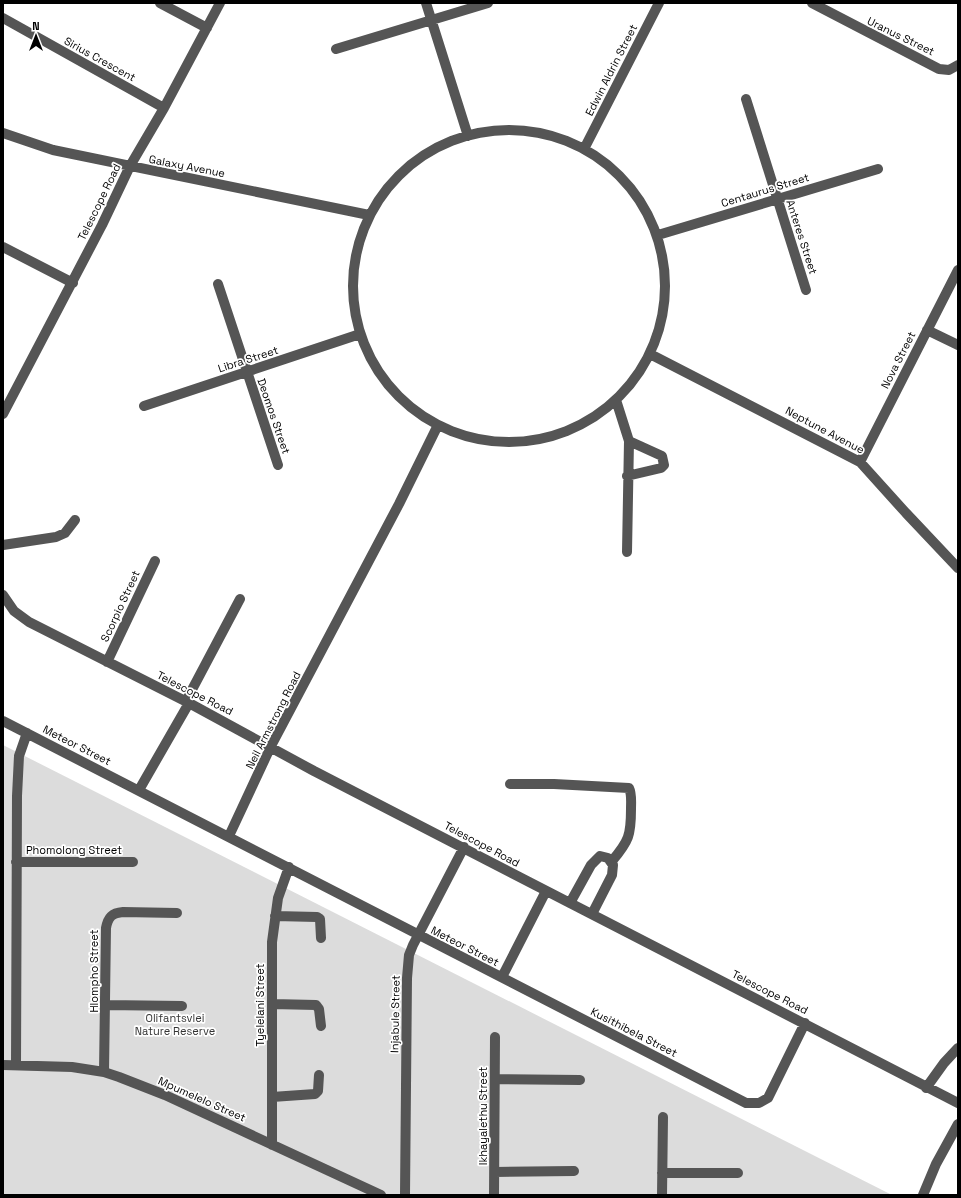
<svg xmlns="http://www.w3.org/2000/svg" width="961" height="1198" font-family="'Space Grotesk',sans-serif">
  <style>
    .green { fill: #dcdcdc }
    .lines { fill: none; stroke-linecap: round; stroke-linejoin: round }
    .minor { stroke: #555; stroke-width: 10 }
    .labels { text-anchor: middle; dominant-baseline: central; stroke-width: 3.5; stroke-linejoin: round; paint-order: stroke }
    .street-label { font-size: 11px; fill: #000; stroke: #fff }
    .park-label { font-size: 11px; fill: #333; stroke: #fff }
  </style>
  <rect width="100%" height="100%" fill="#fff"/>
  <path class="green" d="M3,745l889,450h-889z"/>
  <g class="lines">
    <path class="minor" d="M160,3l47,25
      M426,3l42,133
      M812,3l127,66 10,1 9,-5
      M3,18l161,90
      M336,49l152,-46
      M746,99l60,191
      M353 286a156 156 0 1 1 312 0a156 156 0 1 1-312 0Z
      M3,133l50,17 316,65
      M584,149l75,-146
      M658,235l220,-66
      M3,247l70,36
      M218,284l60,181
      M927,330l31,15
      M650,354l210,108 46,51 52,55
      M616,400l13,41 -2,111
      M144,406l216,-72
      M3,414l99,-189 28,-59 34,-58 56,-105
      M860,462l98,-192
      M627,476l34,-8 3,-3 -2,-9 -33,-15
      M3,545l53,-8 9,-4 10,-13
      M3,595l11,16 15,11 160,81 125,68 644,332
      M107,662l48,-101
      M186,701l54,-102
      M3,721l743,382h13l9,-5 37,-75
      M510,784h44l75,4c3,6 2,14 2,21 0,26 -2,32 -19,52
      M139,790l50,-87
      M229,836l42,-90 128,-242 39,-79
      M16,862h117
      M570,903l21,-38 9,-9 8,2 5,7 -1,10 -20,39
      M275,916l42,1 3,2 1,19
      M502,977l44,-86
      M272,1004l44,1 3,4 2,17
      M106,1005l76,1
      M3,1065l69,2 32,5 15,5 46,18 216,100
      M16,1065l1,-269 2,-40 8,-23
      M104,1072l2,-144c2,-11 6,-15 17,-16l54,1
      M495,1079l85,1
      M926,1088l18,-25 14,-15
      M272,1097l43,-3 3,-3 1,-16
      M272,1145v-203l6,-44 11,-31
      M495,1172l79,-1
      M662,1173h76
      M405,1195l2,-217 2,-23 4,-10 51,-98
      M494,1195l1,-158
      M662,1195l1,-78
      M923,1195l13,-31 22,-40"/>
  </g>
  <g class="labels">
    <g class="street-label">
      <text transform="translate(901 36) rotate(26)">Uranus Street</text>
      <text transform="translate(100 59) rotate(29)">Sirius Crescent</text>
      <text transform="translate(611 70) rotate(-63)">Edwin Aldrin Street</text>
      <text transform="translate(187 166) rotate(11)">Galaxy Avenue</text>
      <text transform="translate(765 190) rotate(-17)">Centaurus Street</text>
      <text transform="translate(99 202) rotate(-64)">Telescope Road</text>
      <text transform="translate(802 237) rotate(72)">Anteres Street</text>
      <text transform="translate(248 359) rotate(-18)">Libra Street</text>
      <text transform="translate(898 360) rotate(-63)">Nova Street</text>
      <text transform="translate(274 416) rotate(71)">Deomos Street</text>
      <text transform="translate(825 430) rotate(28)">Neptune Avenue</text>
      <text transform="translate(120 606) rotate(-65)">Scorpio Street</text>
      <text transform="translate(195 693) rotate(27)">Telescope Road</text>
      <text transform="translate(273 720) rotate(-63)">Neil Armstrong Road</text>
      <text transform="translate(77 745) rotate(27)">Meteor Street</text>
      <text transform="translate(482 844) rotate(28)">Telescope Road</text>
      <text x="74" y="850">Phomolong Street</text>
      <text transform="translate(465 946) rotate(27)">Meteor Street</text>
      <text transform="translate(94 971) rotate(-90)">Hlompho Street</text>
      <text transform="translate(770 992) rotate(27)">Telescope Road</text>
      <text transform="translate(260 1005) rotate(-90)">Tyelelani Street</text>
      <text transform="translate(395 1014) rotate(-89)">Injabule Street</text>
      <text transform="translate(634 1032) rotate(27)">Kusithibela Street</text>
      <text transform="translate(202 1099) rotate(24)">Mpumelelo Street</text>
      <text transform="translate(483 1116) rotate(-90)">Ikhayalethu Street</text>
    </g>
    <g class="park-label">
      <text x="175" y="1018">Olifantsvlei<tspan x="175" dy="13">Nature Reserve</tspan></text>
    </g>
  </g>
  <rect width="961" height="1198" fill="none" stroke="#000000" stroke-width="8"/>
  <g transform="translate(36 36)" stroke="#ffffff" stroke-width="3" paint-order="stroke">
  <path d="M0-3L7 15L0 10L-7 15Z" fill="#000000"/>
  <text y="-6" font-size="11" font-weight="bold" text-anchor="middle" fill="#000000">N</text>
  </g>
</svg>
